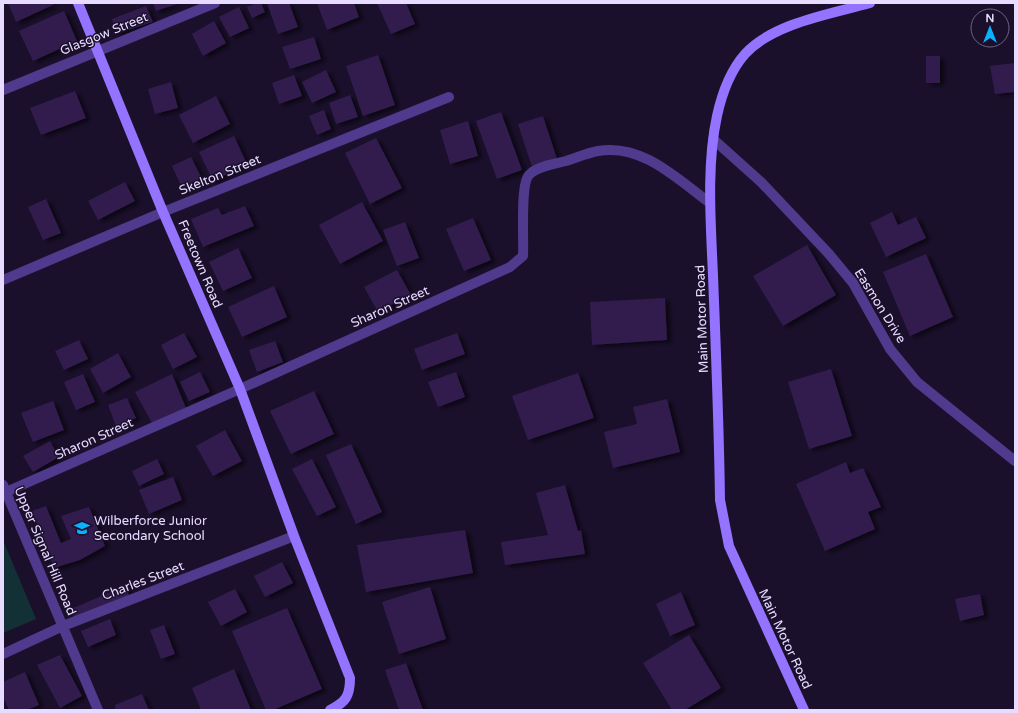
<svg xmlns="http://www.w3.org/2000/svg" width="1018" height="713" font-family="'Varela Round',sans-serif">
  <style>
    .green { fill: #133037 }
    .building { fill: #311c4e; filter: url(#shadow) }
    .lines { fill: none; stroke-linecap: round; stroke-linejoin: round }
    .street { stroke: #4f3a8d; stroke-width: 10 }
    .secondary { stroke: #9473ff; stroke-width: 10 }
    .labels { text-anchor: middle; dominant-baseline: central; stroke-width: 3; stroke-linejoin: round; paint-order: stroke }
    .street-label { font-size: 13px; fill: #e7dcff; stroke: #1b102c }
    .poi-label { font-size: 13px; fill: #e7dcff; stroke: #1b102c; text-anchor: start }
  </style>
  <defs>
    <filter id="shadow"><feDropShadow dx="4.5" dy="2.5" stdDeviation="2" flood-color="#0009"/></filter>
  </defs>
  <rect width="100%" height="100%" fill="#1b102c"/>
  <path class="green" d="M3,540l33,79 -33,14z"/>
  <path class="building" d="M8,3h45v2l-37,17z
    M153,3h27l-24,8z
    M257,3h4l4,9 -13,6 -5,-11z
    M267,3h22l9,24 -20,7z
    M317,3h37l5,14 -32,13z
    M377,3h29l9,21 -24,10z
    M146,6l7,16 -37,12 -4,-15z
    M239,7l10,21 -19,9 -11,-20z
    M64,11l13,30 -44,20 -14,-30z
    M214,21l12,22 -23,13 -11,-22z
    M314,37l7,22 -31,10 -8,-22z
    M378,55l17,50 -32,11 -17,-50z
    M926,56h14v27h-14z
    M1015,63v29l-20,2 -5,-28z
    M326,70l10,22 -24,11 -10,-21z
    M294,75l8,21 -23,8 -7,-21z
    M171,82l7,26 -23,6 -7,-25z
    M75,91l11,27 -45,17 -11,-27z
    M350,95l8,22 -22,7 -7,-21z
    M216,96l14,28 -37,19 -14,-28z
    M324,110l7,19 -14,6 -8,-19z
    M501,112l21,58 -25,9 -21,-58z
    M543,116l14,43 -25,8 -14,-43z
    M468,121l10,35 -28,8 -10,-34z
    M234,136l13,28 -34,17 -14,-29z
    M376,138l26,50 -32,16 -25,-51z
    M191,157l11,22 -20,9 -10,-22z
    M125,182l10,19 -37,19 -10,-19z
    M46,199l15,34 -18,7 -15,-33z
    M362,202l21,39 -43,23 -21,-39z
    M245,206l9,20 -51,21 -12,-28 27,-11 4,7z
    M892,212l6,13 18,-8 10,21 -40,19 -16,-34z
    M473,218l18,42 -27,11 -18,-42z
    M405,222l14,36 -22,8 -14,-36z
    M807,245l29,50 -53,31 -30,-50z
    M238,248l14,30 -29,13 -14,-29z
    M926,254l27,63 -43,19 -27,-64z
    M397,270l14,25 -33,17 -14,-25z
    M274,286l13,31 -45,20 -14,-30z
    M665,298l2,42 -75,5 -2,-43z
    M184,333l13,24 -24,12 -12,-24z
    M457,333l8,21 -43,16 -8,-21z
    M79,340l9,19 -24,11 -9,-19z
    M275,341l8,21 -26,10 -8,-22z
    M118,353l13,24 -28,16 -13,-24z
    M831,369l21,67 -43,13 -21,-67z
    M200,372l10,20 -21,9 -9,-19z
    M456,372l9,25 -27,10 -10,-25z
    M578,373l16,45 -66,22 -16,-44z
    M83,374l12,28 -19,8 -12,-28z
    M172,374l14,34 -34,15 -17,-31z
    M314,391l20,43 -43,20 -21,-43z
    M127,398l9,20 -20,8 -8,-21z
    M667,399l13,53 -67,16 -9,-36 33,-8 -4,-17z
    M53,401l11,29 -31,12 -12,-29z
    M225,430l17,31 -29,15 -17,-30z
    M50,441l9,16 -26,15 -10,-16z
    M351,444l31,68 -26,12 -30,-69z
    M157,459l7,15 -25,12 -7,-15z
    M312,459l24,48 -19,9 -25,-47z
    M846,462l4,11 13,-5 18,39 -13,5 7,17 -50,22 -29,-67z
    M173,477l9,23 -33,14 -10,-24z
    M565,485l13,46 3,-1 4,24 -80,11 -4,-23 47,-7 -12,-42z
    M46,506l15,37 10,-4 -10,-23 28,-9 16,39 -25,14 -26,8 -22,-57z
    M465,530l8,43 -107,19 -9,-47z
    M282,562l11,21 -28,14 -11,-21z
    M125,586l5,11 -55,22 -4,-10z
    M430,587l16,52 -47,15 -17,-52z
    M235,589l12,23 -26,14 -13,-24z
    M681,592l14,33 -25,11 -14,-32z
    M980,594l4,21 -24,6 -5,-22z
    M287,608l35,81 -49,21h-7l-34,-79z
    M110,619l6,16 -28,12 -7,-16z
    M164,625l11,29 -14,5 -11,-29z
    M689,635l32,53 -36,22h-13l-29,-47z
    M60,655l22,41 -22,12 -23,-43z
    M406,663l17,47h-24l-14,-40z
    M234,669l17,41h-50l-9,-22z
    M25,672l14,33 -12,5h-18l-6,-13v-15z
    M142,694l7,16h-33l-1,-5z"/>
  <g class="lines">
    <path class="street" d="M3,90l212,-87
      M713,139l48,43 68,72 24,29 37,66 27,33 98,79
      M3,280l160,-68 286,-115
      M3,485l95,225
      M6,492l234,-103 270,-122 13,-11c1,-16 -3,-72 6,-81 8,-9 26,-11 37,-14 10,-3 21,-8 32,-10 44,-8 79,28 112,52
      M3,654l60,-28 231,-90"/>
    <path class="secondary" d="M78,3l85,209 77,177 54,147 56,142c0,18 -4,24 -20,32
      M804,710l-75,-164 -9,-46c-1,-75 -4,-149 -7,-224 -2,-50 -7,-110 4,-160 5,-23 13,-45 28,-62 28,-31 86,-40 125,-51"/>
  </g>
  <defs>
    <symbol id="school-bare" viewBox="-9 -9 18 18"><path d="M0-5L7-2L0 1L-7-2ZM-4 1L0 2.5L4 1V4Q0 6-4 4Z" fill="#08b2ff" stroke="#1b102c" stroke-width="2.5" paint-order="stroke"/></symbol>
  </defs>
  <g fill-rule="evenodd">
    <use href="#school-bare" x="71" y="517" width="22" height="22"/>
  </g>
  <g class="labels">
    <g class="street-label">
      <text transform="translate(104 34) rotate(-22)">Glasgow Street</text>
      <text transform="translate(220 175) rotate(-22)">Skelton Street</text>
      <text transform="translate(200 264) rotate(67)">Freetown Road</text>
      <text transform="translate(880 306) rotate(58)">Easmon Drive</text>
      <text transform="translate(390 307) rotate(-24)">Sharon Street</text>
      <text transform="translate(702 319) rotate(-92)">Main Motor Road</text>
      <text transform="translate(94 439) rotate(-24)">Sharon Street</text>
      <text transform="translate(45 551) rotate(67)">Upper Signal Hill Road</text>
      <text transform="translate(143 581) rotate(-21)">Charles Street</text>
      <text transform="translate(785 639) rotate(65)">Main Motor Road</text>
    </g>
    <g class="poi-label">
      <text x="94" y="521">Wilberforce Junior<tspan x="94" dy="15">Secondary School</tspan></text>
    </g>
  </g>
  <rect width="1018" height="713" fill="none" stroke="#e7dcff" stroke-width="8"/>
  <g transform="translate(990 28)"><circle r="19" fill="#1b102c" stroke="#6d6280"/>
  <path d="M0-3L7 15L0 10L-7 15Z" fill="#08b2ff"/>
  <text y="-6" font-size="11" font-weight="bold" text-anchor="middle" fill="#e7dcff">N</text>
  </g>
</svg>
